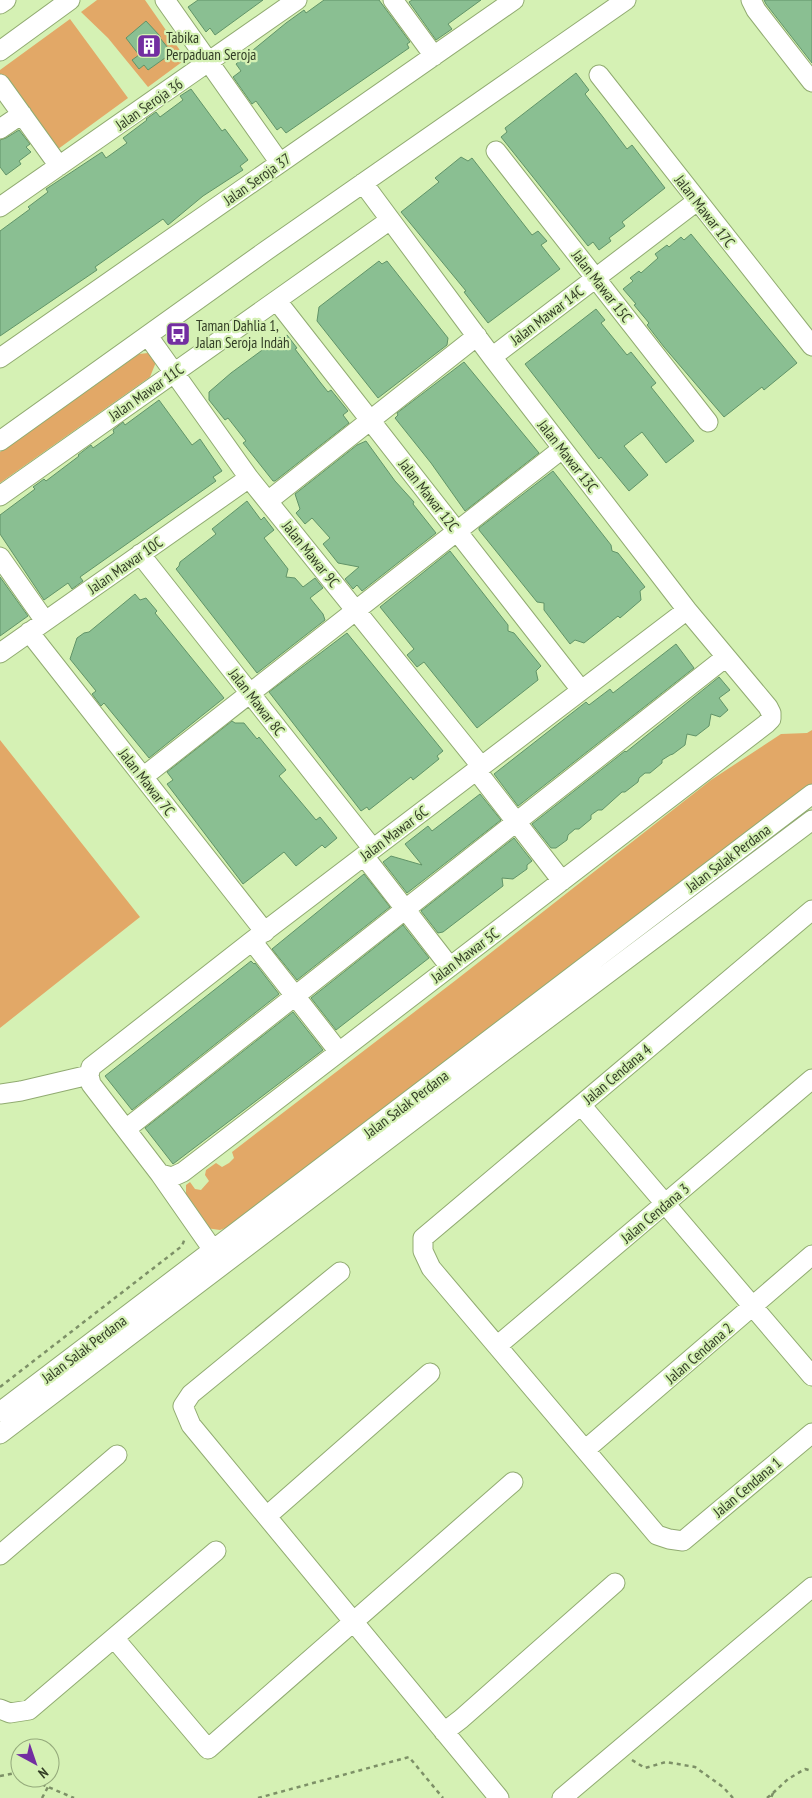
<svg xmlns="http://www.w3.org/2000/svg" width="812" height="1798" font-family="'PT Sans Narrow',sans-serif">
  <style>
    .green { fill: #e2a867 }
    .building { fill: #8abf92; stroke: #619468 }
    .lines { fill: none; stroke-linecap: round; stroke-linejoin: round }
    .minor-casing { stroke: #91ab71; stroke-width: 21 }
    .path { stroke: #7d9067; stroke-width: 2.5; stroke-dasharray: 4 4; stroke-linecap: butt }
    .minor { stroke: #fff; stroke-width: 19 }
    .labels { text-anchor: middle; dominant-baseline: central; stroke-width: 4.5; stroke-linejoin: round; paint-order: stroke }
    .poi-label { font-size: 15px; fill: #333e26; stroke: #d5f1b4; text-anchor: start }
    .street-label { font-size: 15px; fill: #333e26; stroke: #d5f1b4 }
  </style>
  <rect width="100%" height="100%" fill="#d5f1b4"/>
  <path class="green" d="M97,0h48l41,59 -38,28 -40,-49 -27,-26z
    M70,19l58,79 -74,54 -54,-74v-8z
    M148,353l8,9 -6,15 -150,106v-31l139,-98z
    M812,730v55l-584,442 -8,3 -14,-2 -20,-32v-11l4,-3 5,7 6,1 8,-9 -4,-6 1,-5 10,-7 6,4 7,-4 5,-5 -2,-6 224,-172 255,-200 70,-46 26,-1z
    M0,740l140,177 -140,111z"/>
  <path class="building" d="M198,0h65l-48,35 -5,-7 -4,4 -18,-25z
    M324,0h55l31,42 -3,2 2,4 -123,85 -5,-6 -4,3 -21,-29 -4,3 -19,-27 8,-6 -5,-7 50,-41 18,-13 2,3z
    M412,0h69l-33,24 4,5 -16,11 -27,-38z
    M764,0h48v63l-46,-59z
    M146,21l14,15v2l12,15 -24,17 -4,-5 -5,4 -7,-9 7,-5 -13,-17z
    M576,73l13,17 -4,4 18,23 24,32 5,-4 33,43 -43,34 3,4 -16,12 2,3 -12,9 -6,-8 -5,4 -87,-109 6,-5 -2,-4z
    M191,89l31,42 3,-2 23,31 -8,6 3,4 -40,26 -35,29 -5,-6 -68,48 2,3 -97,66v-105l30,-22 -2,-2 20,-15 -2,-3 56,-37 4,6 21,-15 -4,-5 24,-18 -1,-1 10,-7 4,5 23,-17 -3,-4z
    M19,130l11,14 -4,3 5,5 -12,9 2,3 -15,11 -6,-8v-27l6,-2z
    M461,157l7,4 4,-3 60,77 6,-4 9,10 -6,4 19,24 -72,54 -24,-31 2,-1 -65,-79 38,-30 -4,-4z
    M691,234l106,129 -33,27 -2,-3 -38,30 -60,-70 -17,-22 2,-2 -15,-18 2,-1 -13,-15 10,-8 -3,-3 9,-7 2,2 17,-15 -3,-4 12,-9 2,2 12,-10 3,3z
    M379,261l3,3 5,-3 61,77 -1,7 -69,53 -61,-77 2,-14z
    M596,309l9,11 -4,3 26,32 4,-3 25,31 -5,4 43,54 -28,22 -24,-31 -18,14 24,29 -19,16 -28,-34 -2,2 -74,-95z
    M287,335l10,13 -2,1 25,33 8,10 3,-2 17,21 -5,4 6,8 -74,58h-2l-30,-38 3,-2 -18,-23 -3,2 -16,-20v-8l22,-19 49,-36 2,2z
    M464,362l75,91 -74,58 -34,-48 -36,-45 3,-3 -1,-2z
    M159,400l33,45 8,-6 22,32 -9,6 3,4 -136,96 3,4 -11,8 -4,-6 -24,17 -44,-66v-19l35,-26 -2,-2 11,-8 2,2 33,-25 -1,-1 13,-10 2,3 21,-15 -1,-3 10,-8 2,3z
    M366,441l29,40 19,21 -1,2 23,29 -74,58 -5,-6 -4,4 -8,-10 14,-12 -21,-4 -15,-19 7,-6 -18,-20 -7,6 -9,-11 4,-4 -5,-15 62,-49z
    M553,471l58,74 1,6 6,2 27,34 -5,4 1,9 -21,18 -2,-2 -34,27 -9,-3 -5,4 -26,-34v-7l-7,-1 -58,-72v-2z
    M247,501l14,19 3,-3 10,13 -10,8 24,31 -2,8 9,1 8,9 12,-9 8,10 -13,10 13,16 2,6 -68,53 -81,-104 3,-3 1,-4 36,-28 -4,-5z
    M450,551l58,74v6l6,2 27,33 -5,5 2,9 -61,48 -53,-66 -7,5 -10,-12 7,-6 -34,-42z
    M0,577l28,39 -28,20z
    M135,594l5,6 6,-2 11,13 -2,2 69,85 -75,60 -45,-55 -3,3 -9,-12 4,-3 -26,-32 7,-21 7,-5 5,-1z
    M347,633l96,118 -6,5 2,3 -26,21 -2,-3 -42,33 -2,-3 -6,4 -92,-119z
    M676,644l18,24 -176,138 -24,-32 92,-72 3,3 21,-16 3,4z
    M719,677l11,13 -11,8 9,12 -8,7 -9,-3 -2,12 -13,10 -9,-2 -2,11 -12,9 -3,1 -8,5v3l-12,10h-5l-6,5 -1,4 -13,10h-3l-20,18h-4l-7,5v4l-12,10h-4l-7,6 -1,5 -11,8h-5l-19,-24 93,-73 1,1z
    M232,721l3,2h9l13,16 2,-2 27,33 -7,6 37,44 4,-3 17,21 -12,10 -3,-3 -26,21 -12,-14 -41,32 -76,-100 6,-4 -6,-8z
    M480,794l21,26 -94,73 -24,-31 8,-6 31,9 -17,-21 23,-18 4,5z
    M514,838l18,23 -5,4v4l-14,10 -11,-1 1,8 -60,46 -5,1 -17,-22z
    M364,874l26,33 -93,73 -25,-31z
    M403,925l26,33 -93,72 -25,-32z
    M251,961l3,3 1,-1 24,31 -147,116 -27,-34z
    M293,1012l30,38 -150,114 -28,-36z"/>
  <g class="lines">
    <defs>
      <path id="minor" d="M165,0l115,163
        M393,0l41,56
        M751,0l5,10 56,72
        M0,4l6,-4
        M0,51l70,-51
        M599,75l213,271
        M0,84l59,82
        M0,129l22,-15
        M496,151l212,271
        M0,207l297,-207
        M277,301l304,389
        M148,336l101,142 232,288
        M492,357l205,-156
        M0,358l514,-358
        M0,441l267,-191 359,-250
        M0,496l390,-276
        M268,501l209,-165
        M140,554l233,295
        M0,557l45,64
        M29,632l236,300
        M0,653l249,-175
        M476,770l86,111
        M143,777l419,-328
        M364,856l86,111
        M812,910l-389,328v13l8,17 226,267 12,4 14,2 129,-108
        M252,941l87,111
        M0,1094l21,-3 68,-16
        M581,1105l231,271
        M126,1129l600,-472
        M160,1174l12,3 11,-5 583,-448 5,-5v-6l-3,-6 -81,-97 -195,-253 -129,-174
        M220,1260l-60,-86 -69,-90 -2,-9 2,-8 161,-126 435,-331
        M340,1272l-149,122 -8,12 8,19 308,373
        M497,1346l315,-267
        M0,1412l812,-618
        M0,1434l499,-379 313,-235
        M585,1450l227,-195
        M267,1516l163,-143
        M0,1555l117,-100
        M114,1638l94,111 305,-267
        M0,1709l10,4 19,-3 187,-159
        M444,1732l17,-13 154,-136
        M562,1798l250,-211"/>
    </defs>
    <use href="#minor" class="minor-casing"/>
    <path class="path" d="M0,1387l182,-141 3,-8
      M632,1760l13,8 21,-6 29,5 28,20 10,11
      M0,1776l16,-3 4,2
      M27,1778l47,20
      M773,1793l15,-14 17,-10 7,2
      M42,1798l6,-11
      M258,1798l151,-41 34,41
      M767,1798l6,-5 -2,5"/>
    <use href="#minor" class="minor"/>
  </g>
  <defs>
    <symbol id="building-square" viewBox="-11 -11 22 22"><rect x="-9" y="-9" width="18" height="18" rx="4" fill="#732ea1" stroke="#d5f1b4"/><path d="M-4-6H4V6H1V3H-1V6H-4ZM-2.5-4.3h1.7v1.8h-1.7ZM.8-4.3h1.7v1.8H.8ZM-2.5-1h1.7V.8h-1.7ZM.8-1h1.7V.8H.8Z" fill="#fff"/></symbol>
    <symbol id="bus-square" viewBox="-11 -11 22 22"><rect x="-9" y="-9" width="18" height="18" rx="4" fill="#732ea1" stroke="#d5f1b4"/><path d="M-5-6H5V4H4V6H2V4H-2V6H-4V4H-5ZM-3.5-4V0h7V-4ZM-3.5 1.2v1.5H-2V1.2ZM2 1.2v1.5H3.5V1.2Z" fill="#fff"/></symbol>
  </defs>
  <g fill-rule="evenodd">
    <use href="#building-square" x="135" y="32" width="28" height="28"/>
    <use href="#bus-square" x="164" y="320" width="28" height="28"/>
  </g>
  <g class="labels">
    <g class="poi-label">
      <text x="166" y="37">Tabika<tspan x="166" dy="17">Perpaduan Seroja</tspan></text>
      <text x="196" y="325">Taman Dahlia 1,<tspan x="196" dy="17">Jalan Seroja Indah</tspan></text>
    </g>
    <g class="street-label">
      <text transform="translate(149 104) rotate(-35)">Jalan Seroja 36</text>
      <text transform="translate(257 179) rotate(-35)">Jalan Seroja 37</text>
      <text transform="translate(705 211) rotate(52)">Jalan Mawar 17C</text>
      <text transform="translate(602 286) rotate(52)">Jalan Mawar 15C</text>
      <text transform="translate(547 315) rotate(-37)">Jalan Mawar 14C</text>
      <text transform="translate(146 392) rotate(-35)">Jalan Mawar 11C</text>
      <text transform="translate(568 456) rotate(52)">Jalan Mawar 13C</text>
      <text transform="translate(429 495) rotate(52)">Jalan Mawar 12C</text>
      <text transform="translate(311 554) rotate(51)">Jalan Mawar 9C</text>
      <text transform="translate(125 565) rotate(-35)">Jalan Mawar 10C</text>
      <text transform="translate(257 702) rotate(52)">Jalan Mawar 8C</text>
      <text transform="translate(147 782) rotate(52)">Jalan Mawar 7C</text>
      <text transform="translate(394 833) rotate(-37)">Jalan Mawar 6C</text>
      <text transform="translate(728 858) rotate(-37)">Jalan Salak Perdana</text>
      <text transform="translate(465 955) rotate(-37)">Jalan Mawar 5C</text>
      <text transform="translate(617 1074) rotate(-40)">Jalan Cendana 4</text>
      <text transform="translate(406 1104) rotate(-37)">Jalan Salak Perdana</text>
      <text transform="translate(655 1213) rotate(-40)">Jalan Cendana 3</text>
      <text transform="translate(84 1349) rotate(-37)">Jalan Salak Perdana</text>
      <text transform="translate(699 1353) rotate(-41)">Jalan Cendana 2</text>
      <text transform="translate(747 1487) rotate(-40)">Jalan Cendana 1</text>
    </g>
  </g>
  <g transform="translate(35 1763) rotate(140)"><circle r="24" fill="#d5f1b4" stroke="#94a97b"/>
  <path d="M0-4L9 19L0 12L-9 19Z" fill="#732ea1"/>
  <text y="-8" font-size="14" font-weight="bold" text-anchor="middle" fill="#333e26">N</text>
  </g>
</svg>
